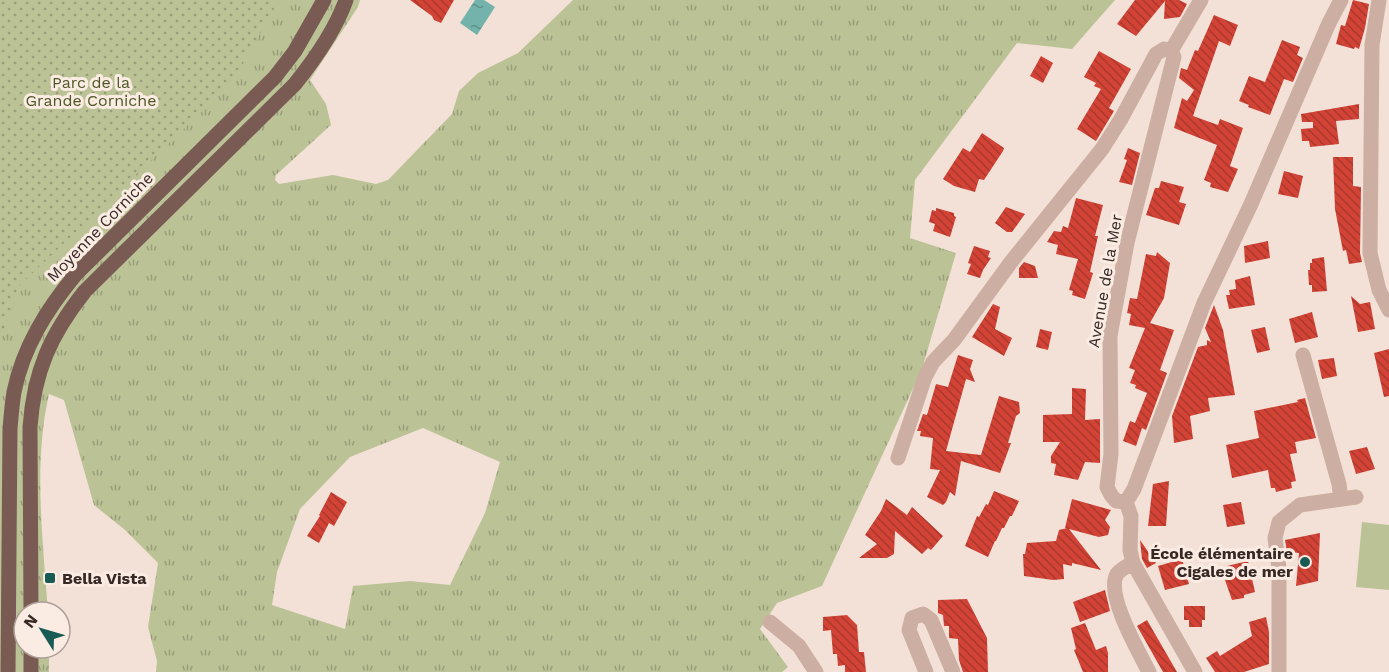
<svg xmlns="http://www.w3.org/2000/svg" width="1389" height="672" font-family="'Work Sans',sans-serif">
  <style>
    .grass { fill: url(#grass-tufts); fill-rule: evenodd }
    .park { fill: url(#park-dots) }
    .pitch { fill: #bbc396 }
    .water { fill: url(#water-ripples) }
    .building { fill: url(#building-back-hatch) }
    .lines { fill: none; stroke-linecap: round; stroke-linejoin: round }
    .minor { stroke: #ccaea2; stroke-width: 15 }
    .major { stroke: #7a5b54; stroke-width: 15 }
    .poi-dot { fill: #175b54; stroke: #fbece3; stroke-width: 2 }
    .labels { text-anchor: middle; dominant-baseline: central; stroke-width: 6; stroke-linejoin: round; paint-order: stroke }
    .park-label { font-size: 16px; fill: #4d5727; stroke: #fbece3 }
    .street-label { font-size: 16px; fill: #362825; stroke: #fbece3 }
    .poi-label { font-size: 16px; font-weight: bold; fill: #362825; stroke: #fbece3; text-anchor: end }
  </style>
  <defs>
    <pattern id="grass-tufts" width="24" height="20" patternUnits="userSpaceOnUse" patternTransform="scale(1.5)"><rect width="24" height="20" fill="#bbc396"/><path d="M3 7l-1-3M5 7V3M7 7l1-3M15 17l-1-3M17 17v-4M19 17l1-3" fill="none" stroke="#999e7a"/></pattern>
    <pattern id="park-dots" width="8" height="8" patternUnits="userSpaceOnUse" patternTransform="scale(1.5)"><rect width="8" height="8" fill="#bbc396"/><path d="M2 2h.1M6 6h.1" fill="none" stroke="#999e7a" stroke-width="1.8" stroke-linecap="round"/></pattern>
    <pattern id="water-ripples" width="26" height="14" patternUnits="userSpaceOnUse" patternTransform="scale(1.5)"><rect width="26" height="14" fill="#73b3ab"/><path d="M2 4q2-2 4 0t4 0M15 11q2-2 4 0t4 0" fill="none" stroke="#5f928b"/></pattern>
    <pattern id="building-back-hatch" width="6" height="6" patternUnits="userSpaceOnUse" patternTransform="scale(1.5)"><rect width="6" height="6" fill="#d24336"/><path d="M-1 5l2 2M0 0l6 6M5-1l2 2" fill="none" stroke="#ab382d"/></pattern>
  </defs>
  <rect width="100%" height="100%" fill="#f3e1d7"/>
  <path class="grass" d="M0,0h360l-2,7 -48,73 16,24 5,21 -55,50 -1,5 4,4 54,-9 43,9 12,-4 64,-66 7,-23 19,-18 40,-20 55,-53h542l-43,49 -55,-6 -102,137 -5,58 46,15 -34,116 -100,217 -45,17 -17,26 28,38 -6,5h-626l1,-11 -9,-34 10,-64 -33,-33 -31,-25 -30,-105 -15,-6c-16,70 -6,147 -1,218h-24v36h25v24h-49zM423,428l77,34 -15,51 -35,72 -40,-4 -57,5 -8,43 -73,-24 5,-33 23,-63 50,-52z"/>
  <path class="park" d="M0,0h279l-47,83 -212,202 -20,58z"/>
  <path class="pitch" d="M1362,522l27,3v65l-33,-3z"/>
  <path class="water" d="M475,0h9l11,7 -18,28 -17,-12z"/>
  <path class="building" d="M410,0h44l-13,23 -7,-3 -2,-4z
    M1135,0h44l8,4 -7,13 -16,2 1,-18 -29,35 -19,-12z
    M1353,0l16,4 -4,24 -6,21 -4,-2 -1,2 -18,-5 5,-19 4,1z
    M1214,15l24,10 -8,21 -11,-5 -26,75 25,9 2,-6 23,9 -13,38 8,3 -10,23 -18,-5 1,-4 -7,-3 13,-35 -43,-17 8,-30 5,3 7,-11 -15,-12 2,-10 6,2 8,-20 3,1z
    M1282,40l18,7 -3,8 6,3 -10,24 -9,-3 -14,36 -22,-8 1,-2 -10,-4 10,-25 16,6z
    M1099,51l32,18 -22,39 5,3 -18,30 -19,-12 24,-40 -7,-3 2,-3 -12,-6z
    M1041,56l12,7 -10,20 -13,-7z
    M1359,104v15l-23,2 3,23 -29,3 -1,-6h-7l-1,-12 12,-1v-6h-11l-1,-8z
    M982,133l22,15 -1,3 -19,29 -5,-1 -4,13 -21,-6 -11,-7 20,-31 7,4z
    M1128,148l12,5 -8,32 -13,-3 8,-22 -3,-1z
    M1333,157h20v29l8,1 -1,66 2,9 -13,2 -3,-14 -3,1 -8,-42z
    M1284,171l19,5 -5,22 -20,-4z
    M1161,181l23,6 -5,15 7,2 -7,21 -33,-10 9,-27h4z
    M1076,198l27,7 -8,31h3l-8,36 3,1 -8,26 -13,-4 1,-4 -4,-1 9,-31 -22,-5 2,-9 -11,-3 7,-11 7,1 2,-6 5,2z
    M1006,207l19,7 -13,18h-5l-12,-9z
    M936,208l18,5v3l2,1 -6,20 -17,-6 2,-7 -6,-2 3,-12 4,1z
    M1268,241l2,17 -25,5 -1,-17z
    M974,246l16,5 -2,6 3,1 -8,12 -3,8 -13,-4 4,-10 -3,-1z
    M1157,252l13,11 -6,35 -14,25 24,7 -14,40 7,3 -21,57 -4,-2 -6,18 -13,-5 7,-20 5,2 12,-30 -12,-5 1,-3 -6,-2 5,-13 -6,-2 16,-40 -16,-3 2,-11 -4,-1 3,-15 7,1 9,-45 10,2z
    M1324,257l3,34 -15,1v-7h-3l-1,-15h2v-7h2v-4z
    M1024,262l11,4 3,12h-19v-10z
    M1250,276l5,29 -26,4 -3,-14h4l-1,-5 7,-1 -1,-9z
    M1351,296l9,8 10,-2 5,27 -17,3z
    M993,304l7,3 -5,22 17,9 -8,18 -32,-19z
    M1214,305l9,25 12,65 -27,3 2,13 -20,5 3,23 -19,4 -2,-27 26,-69 9,-2v-5l4,2 -6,-14z
    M1312,312l6,25 -23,6 -6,-24z
    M1265,327l5,23 -13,3 -6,-23z
    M1040,329l12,3 -4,18 -12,-3z
    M1389,349v47l-5,1 -10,-44z
    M958,355l15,5 -3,9 5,13 -9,-3 -20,72 35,4 18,-59 20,6 1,11 -4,3 -8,27h3l-11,30 -39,-12 -6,35 -5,-4 -4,10 -3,3 -16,-8 13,-27 -10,-1 3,-31 -13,-2 1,-5h-4l6,-17 4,1 9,-31 12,3z
    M1334,358l3,18 -15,3 -4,-19z
    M1072,388l14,1 -1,31 15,-1v44l-15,-1 -7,18 -24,-5 2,-11 -5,-1v-7l9,-14h-17v-27l29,-1z
    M1305,398l11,40 -21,4 2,11 -7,1 6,27 -5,1 1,6 -16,4 -1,-4h-4l-3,-18 -36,8 -6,-33 33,-7 -5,-27 44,-9 -1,-2z
    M1367,447l8,22 -19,5 -7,-23z
    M1169,481l-3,45h-18l5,-42z
    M994,491l25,10 -7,15h-2l-6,12h-2l-6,13h-1l-7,16 -23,-11 12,-30 2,1 7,-13 2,1z
    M331,492l16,10 -13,24 -5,-3 -10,20 -12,-7 13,-20 -1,-1z
    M886,499l21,16 5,-8 31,29 -12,14 -3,-2 -6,6 -27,-23 -1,23 -7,4h-28l18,-14 -12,-9 16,-24z
    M1072,499l39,11 -6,10 5,7 -2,8 -9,2 -30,-8 32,41 -29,-7v3l-9,-2 1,15 -11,1 -29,-4 -1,-22h2l2,-11 29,-2 3,-11 8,-2h-2z
    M1241,502l4,22 -18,3 -4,-22z
    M1320,533l-2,48 -22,5 3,-33 -12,-1 -2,-12z
    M1140,540l16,23 -9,5 -5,-9z
    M1182,559l7,25 -24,6 -7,-24z
    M1248,561l7,31 -11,3v3l-12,2 -7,-20 5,-2 -3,-12z
    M1105,590l5,21 -30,11 -7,-20z
    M967,599l20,39 1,34h-25l-4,-12 -1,-21 -9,-1v-12h-5l-1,-11 -5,-2v-13z
    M1184,606h21v14h-3v7h-13v-7h-5z
    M847,615l10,10 2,27h5l2,20h-21v-7l-7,1 -1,-12h-4l-2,-24 -8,1v-14z
    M1266,617l3,15v32l-25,8h-29l-9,-14 11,-7 3,5 32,-20 -3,-14z
    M1147,620l19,33 11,19h-14l-26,-46z
    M1085,623l11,27 10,-4 2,7v19h-25l-9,-22 2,-1 -5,-21z"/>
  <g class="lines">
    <path class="minor" d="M1379,0l-7,45 -2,208 9,37 10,20
      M1171,51l30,-51
      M1303,355l36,129 2,15
      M898,458l27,-81 8,-15 21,-22 57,-78 91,-113 19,-30 35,-65 8,-5 7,2 3,6 -47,186 -17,93 1,118 -4,33 4,8 5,6 10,1 8,-13 70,-186 47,-99 78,-181 12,-23
      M1126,502l5,14 -1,34 3,13 62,109
      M1133,563c-6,3 -12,6 -16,11 -12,20 22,78 32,98
      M770,622l29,24 17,26
      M926,672l-17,-42 3,-12 11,-4 8,6 22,52
      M1279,672v-104l-4,-30 4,-16 21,-17 56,-8"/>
    <path class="major" d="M31,612l-1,-185c4,-55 20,-92 55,-136l210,-207c20,-25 40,-53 51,-84
      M8,672l2,-243c1,-12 2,-25 4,-37 9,-45 33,-83 62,-118l199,-197 20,-26 29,-51
      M31,672v-24"/>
  </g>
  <g class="poi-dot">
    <circle cx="1305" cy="562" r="6"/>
    <rect x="44" y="572" width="12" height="12" rx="3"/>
  </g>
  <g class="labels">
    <g class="park-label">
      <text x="91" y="82">Parc de la<tspan x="91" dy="18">Grande Corniche</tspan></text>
    </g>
    <g class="street-label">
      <text transform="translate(100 227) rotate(-46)">Moyenne Corniche</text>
      <text transform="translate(1105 281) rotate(-80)">Avenue de la Mer</text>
    </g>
    <g class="poi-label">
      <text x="1293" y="553">École élémentaire<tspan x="1293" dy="18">Cigales de mer</tspan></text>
      <text x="62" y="578" text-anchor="start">Bella Vista</text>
    </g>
  </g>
  <g transform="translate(42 630) rotate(307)"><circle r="28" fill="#fbece3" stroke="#ac9e97" stroke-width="1.5"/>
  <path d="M0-4.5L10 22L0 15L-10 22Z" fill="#175b54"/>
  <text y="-9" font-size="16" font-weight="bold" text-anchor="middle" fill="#362825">N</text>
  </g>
</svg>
